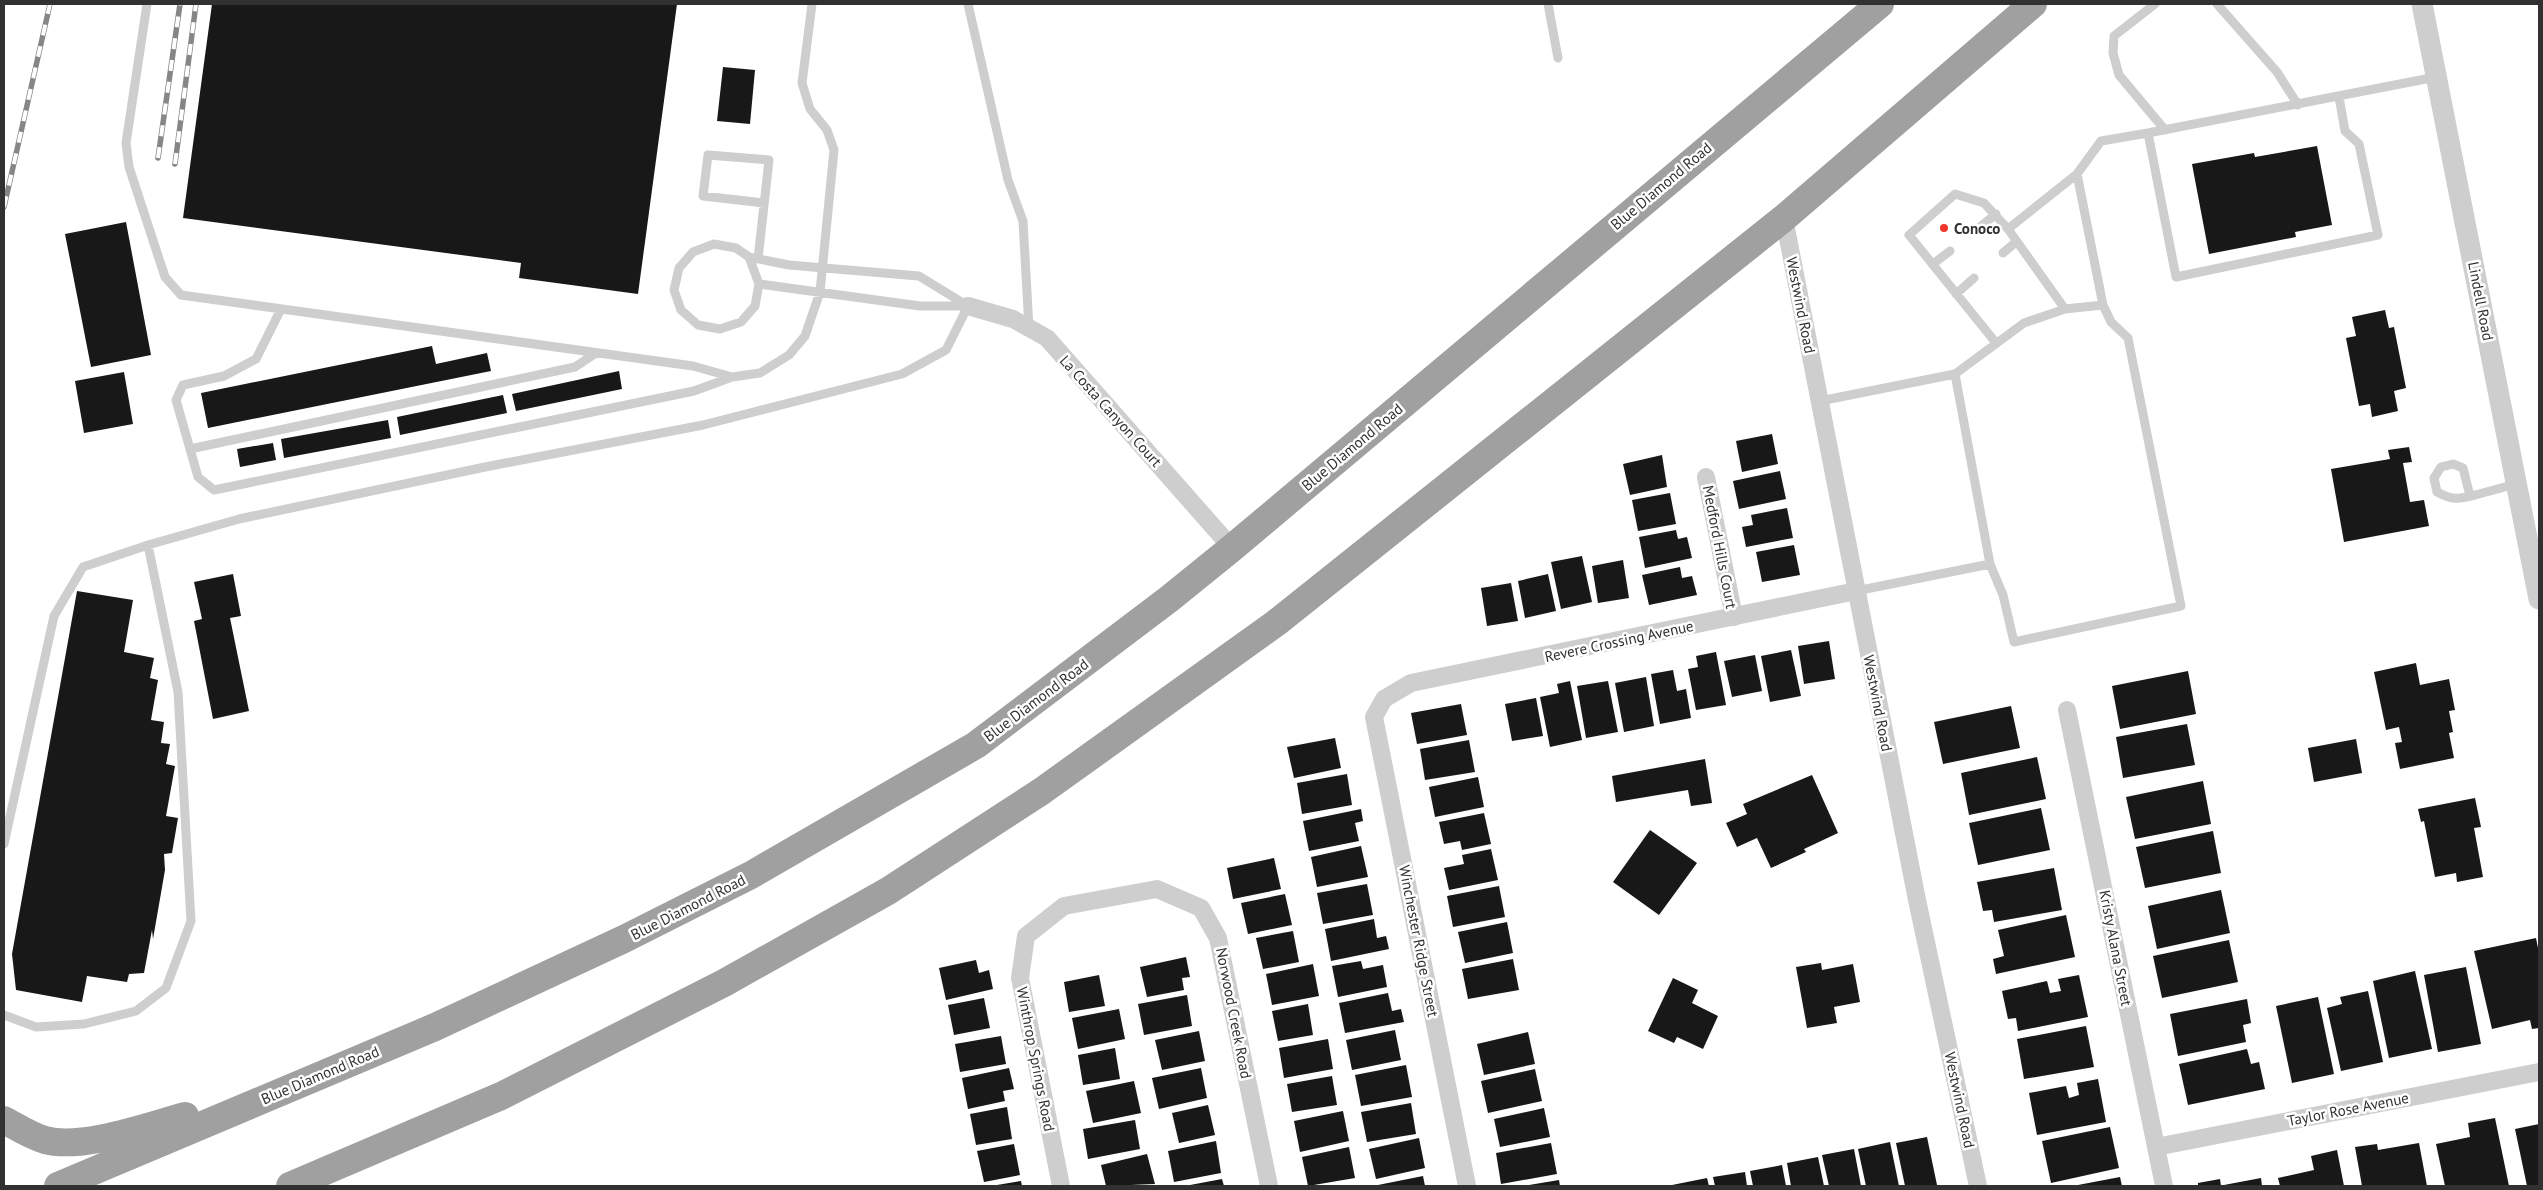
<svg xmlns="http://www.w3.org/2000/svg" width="2543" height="1190" font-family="'PT Sans',sans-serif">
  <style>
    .building { fill: #181818 }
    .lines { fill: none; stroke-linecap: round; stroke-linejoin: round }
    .service { stroke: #cecece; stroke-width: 9 }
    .minor { stroke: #cecece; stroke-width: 18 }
    .tertiary { stroke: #cecece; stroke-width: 21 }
    .trunk { stroke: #a0a0a0; stroke-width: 28 }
    .rail-casing { stroke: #868686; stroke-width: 5.5 }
    .rail { stroke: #fff; stroke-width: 4; stroke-dasharray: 11; stroke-linecap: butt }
    .poi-dot { fill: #f0362a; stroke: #fff; stroke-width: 2 }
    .labels { text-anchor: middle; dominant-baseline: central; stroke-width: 5; stroke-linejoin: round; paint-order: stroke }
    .street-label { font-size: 15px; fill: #313131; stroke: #fff }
    .poi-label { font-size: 15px; font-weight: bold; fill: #313131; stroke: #fff; text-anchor: start }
  </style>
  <rect width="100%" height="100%" fill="#fff"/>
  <path class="building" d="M212,4h465l-39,290 -119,-16 2,-15 -338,-45z
    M723,67l32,3 -5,54 -33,-3z
    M2317,146l15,79 -37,7 1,5 -87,17 -17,-90 62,-11 1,4z
    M126,222l25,133 -60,12 -26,-133z
    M2385,310l4,18 5,-1 12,61 -12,3 4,20 -26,6 -2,-13 -11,2 -13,-68 10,-2 -4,-19z
    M432,346l4,18 51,-11 4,18 -283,57 -7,-35z
    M619,371l3,18 -106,22 -4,-17z
    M124,372l9,52 -49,9 -9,-52z
    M503,395l4,18 -107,22 -3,-18z
    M388,420l3,18 -107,20 -3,-19z
    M1772,434l6,30 -36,8 -6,-31z
    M273,443l3,17 -36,7 -3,-18z
    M2409,447l3,15 -9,1 7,39 14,-2 5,26 -85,16 -13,-73 59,-10 -2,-9z
    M1662,455l5,32 -37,8 -7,-31z
    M1780,471l6,28 -47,10 -6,-28z
    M1670,493l6,31 -38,7 -6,-31z
    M1787,508l6,30 -47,9 -4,-20 11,-2 -2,-10z
    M1676,530l2,9 9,-2 5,21 -47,10 -6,-31z
    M1794,545l6,30 -38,7 -6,-30z
    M1582,556l10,46 -31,7 -10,-47z
    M1623,560l6,38 -31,5 -6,-37z
    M1680,567l2,11 10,-2 5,19 -48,10 -7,-30z
    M233,574l8,42 -11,2 19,93 -36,8 -19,-98 8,-2 -8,-37z
    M1548,574l8,37 -31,7 -7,-37z
    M1511,583l7,38 -31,5 -6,-38z
    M77,591l56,9 -9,52 30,6 -4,20 8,2 -7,40 13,2 -3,21 9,1 -4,20 9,2 -9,50 12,2 -6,35 -8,1 1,16 -12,69 -1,-9 -8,43 -15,1 -2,8 -40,-6 -5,26 -66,-12 -4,-36z
    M1829,641l6,38 -31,5 -6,-38z
    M1791,650l10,46 -31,6 -9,-46z
    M1716,652l10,53 -30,5 -8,-41 10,-2 -2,-11z
    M1755,655l7,36 -30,6 -8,-36z
    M2416,663l4,22 29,-6 6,31 -6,1 4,21 -4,1 5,25 -54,11 -5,-26 7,-1 -3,-15 -13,3 -12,-58z
    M1673,670l4,21 9,-2 5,29 -31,6 -9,-50z
    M2188,671l8,43 -76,15 -8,-43z
    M1646,677l8,49 -30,6 -9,-49z
    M1570,681l12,59 -32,7 -10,-50 19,-4 -2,-9z
    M1608,681l10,51 -32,6 -9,-52z
    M1536,698l7,38 -31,5 -7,-37z
    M1461,704l6,31 -50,9 -6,-31z
    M2011,706l9,42 -77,16 -9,-42z
    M2187,724l8,41 -72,13 -7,-41z
    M1335,738l6,30 -47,10 -7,-31z
    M2356,739l6,34 -48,9 -6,-34z
    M1469,740l6,32 -50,8 -5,-31z
    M2037,757l9,42 -77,16 -8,-42z
    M1705,759l7,44 -21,3 -3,-16 -72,12 -4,-26z
    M1347,774l5,31 -50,9 -5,-31z
    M1812,775l26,58 -34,16 2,3 -35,16 -14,-30 -20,9 -11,-24 21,-9 -4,-10z
    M1478,777l6,30 -49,10 -6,-30z
    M2203,781l8,43 -76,15 -9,-42z
    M2475,798l6,29 -7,1 9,49 -26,5 -1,-9 -21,4 -11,-56 -3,1 -3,-13z
    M2041,808l9,42 -72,15 -9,-42z
    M1361,809l2,12 -8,2 4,18 -50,10 -6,-30z
    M1484,813l7,31 -29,6 -2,-9 -16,3 -5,-22z
    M1650,830l47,33 -38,52 -46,-33z
    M2213,831l8,42 -76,15 -9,-41z
    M1361,846l7,31 -51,10 -6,-30z
    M1491,849l7,31 -49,10 -5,-22 20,-4 -2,-9z
    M1274,858l7,31 -48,10 -6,-31z
    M2054,868l8,42 -68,12 -2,-12 -9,1 -6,-29z
    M1367,884l6,31 -50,9 -6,-31z
    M1499,886l6,31 -52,10 -6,-31z
    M2221,890l9,43 -73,16 -9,-43z
    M1285,894l7,31 -44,9 -7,-31z
    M2066,915l9,42 -79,17 -3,-15 11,-3 -6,-26z
    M1374,919l3,19 9,-2 3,13 -58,12 -6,-32z
    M1507,922l6,31 -48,10 -7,-31z
    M1293,931l6,31 -36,7 -7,-31z
    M2536,938l3,15v75l-7,1 -2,-9 -38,9 -18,-78z
    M2229,940l9,42 -76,16 -9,-42z
    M1186,957l4,20 -8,1 2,12 -37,7 -7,-30z
    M1513,959l6,31 -51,9 -6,-30z
    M976,960l3,13 10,-3 4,19 -47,11 -7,-32z
    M1361,961l2,8 20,-4 4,22 -49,10 -6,-31z
    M1821,963l1,7 31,-6 7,38 -26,5 3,16 -30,5 -11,-61z
    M1313,964l6,32 -47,9 -6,-31z
    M2466,967l15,77 -43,8 -14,-77z
    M2415,971l17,78 -43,9 -16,-77z
    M1099,975l6,31 -36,6 -5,-30z
    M2079,975l9,42 -70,14 -2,-13 -8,1 -6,-28 45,-10 3,12 11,-2 -3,-12z
    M1673,978l25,12 -6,13 26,13 -15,33 -26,-12 -3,6 -26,-12z
    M2368,991l15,71 -42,9 -14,-63 15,-4 -2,-7z
    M1388,993l4,18 9,-2 3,13 -59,11 -6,-30z
    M1187,995l5,31 -48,9 -6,-31z
    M2318,997l16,77 -42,9 -16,-77z
    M984,998l6,30 -36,7 -6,-30z
    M2247,999l4,24 -8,2 3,17 -68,14 -8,-42z
    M1308,1004l5,31 -35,6 -6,-30z
    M1119,1009l6,30 -47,10 -6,-31z
    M2086,1026l8,41 -70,12 -7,-40z
    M1395,1030l6,30 -49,10 -6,-30z
    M1199,1031l6,30 -43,9 -7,-30z
    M1528,1032l7,32 -51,11 -7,-31z
    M1001,1036l5,28 -46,8 -5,-28z
    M1328,1039l5,30 -49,9 -5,-30z
    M1115,1048l5,31 -37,6 -5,-30z
    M2247,1049l4,15 8,-2 6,27 -77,16 -9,-41z
    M1406,1065l6,32 -51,9 -6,-31z
    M1009,1068l5,21 -11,2 2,10 -37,8 -6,-31z
    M1201,1068l6,30 -48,11 -7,-31z
    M1535,1069l7,32 -54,12 -7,-32z
    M1332,1076l5,29 -45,7 -5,-28z
    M2098,1079l8,43 -69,13 -8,-42 37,-7 3,12 10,-3 -2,-12z
    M1134,1081l7,32 -48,10 -7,-32z
    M1411,1103l5,31 -49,8 -6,-30z
    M1208,1105l7,30 -36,8 -7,-30z
    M1007,1107l5,32 -36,6 -6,-31z
    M1544,1108l6,29 -50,10 -6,-28z
    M1343,1111l6,30 -49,11 -6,-31z
    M2495,1118l14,68h-64l-9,-42 34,-7 -2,-14z
    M1135,1120l5,29 -52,10 -5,-30z
    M2539,1124v62h-12l-12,-57z
    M2110,1127l9,41 -68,15 -9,-42z
    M1927,1137l10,48 -32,1 -9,-43z
    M1419,1138l6,30 -49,11 -7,-30z
    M1216,1141l5,32 -47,9 -6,-31z
    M1890,1142l9,44h-33l-8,-37z
    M1551,1143l6,31 -56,10 -5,-31z
    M2419,1143l8,43h-65l-7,-39 22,-3 1,6z
    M1014,1144l6,31 -36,7 -7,-31z
    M1349,1147l6,31 -47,8 -6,-29z
    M1854,1149l7,37h-32l-7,-31z
    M2337,1150l7,36h-64l-2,-8 36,-8 -3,-14z
    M1147,1154l8,30 -49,2 -5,-21z
    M1818,1157l6,29h-33l-4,-23z
    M1782,1165l4,21h-33l-3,-15z
    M1745,1172l2,14h-32l-2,-9z
    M1423,1176l2,10h-47v-1z
    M2120,1177l2,9h-44v-1z
    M1707,1178l2,8h-36l-1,-1z
    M2261,1178l1,8h-38v-1z
    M1222,1179l2,7h-34v-1z
    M2220,1179l1,7h-23v-3z
    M1559,1180l1,6h-31v-1z
    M1021,1181l1,5h-24l-1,-1z"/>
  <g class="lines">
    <path class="service" d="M147,4l-21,139 3,24 36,110 16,18 512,71 39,11 28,-4 29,-18 16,-19 15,-44 14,-142 -7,-20 -17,-21 -8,-26 10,-79
      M968,4l40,176 15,41 6,107
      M1548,4l10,54
      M2155,4l-41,32 -1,17 6,22 46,55
      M2217,4l60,68 21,33
      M2339,97l6,34 14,13 19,91 -202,42 -28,-144 288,-56
      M1980,227l16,-13
      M2003,253l13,-11
      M749,257l10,27 -4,22 -14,16 -21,7 -22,-4 -17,-15 -7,-20 5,-22 14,-16 21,-8 22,4 13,9 40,8 130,11 49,30
      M758,259l11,-99 -61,-5 -5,41 61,7
      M1933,264l17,-13
      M759,284l161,22h48
      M1956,294l18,-16
      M281,309l-25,50 -32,17 -41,9 -7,15 22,77 16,13 480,-99 38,-14
      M2065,309l-57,-80 69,-55
      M1996,343l-87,-108 46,-41 29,9 24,26
      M1820,401l135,-27 69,-51 41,-14 38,-4 -26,-131 24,-33 47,-8
      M190,449l385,-82 21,-14
      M2470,496l-7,-28 -10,-4 -12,3 -7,11 3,14c17,9 21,7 38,3l41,-11
      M1990,564l13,31 11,47 167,-36 -53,-268 -17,-16 -8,-17
      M1856,591l134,-27 -35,-190
      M4,844l50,-228 29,-49 65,-22 91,-26 246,-52 218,-42 199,-51 44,-24 22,-44
      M4,1015l32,12 48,-3 52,-13 30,-23 25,-67 -13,-229 -30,-147"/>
    <path class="minor" d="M1784,218l133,682 61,286
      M968,306l45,13 34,19 185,210
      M1706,477l28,140
      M2067,710l97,476
      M2156,1147l383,-75
      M1061,1186l-41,-208 6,-42 38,-30 93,-17 44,19 17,30 51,248
      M1467,1186l-93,-469 10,-18 27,-16 445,-92"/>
    <path class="tertiary" d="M2422,4l117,595"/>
    <path class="trunk" d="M4,1120c13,7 27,16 41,20 37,10 103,-14 140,-24
      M58,1186l377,-159 189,-88 127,-64 225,-130 193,-146 63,-51 648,-544
      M290,1186l211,-90 223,-113 164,-92 154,-100 234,-168 508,-405 249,-214"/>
    <defs>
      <path id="rail" d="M158,158l22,-154
        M175,164l21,-160
        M4,207l46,-203"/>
    </defs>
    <use href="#rail" class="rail-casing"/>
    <use href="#rail" class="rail"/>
  </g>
  <circle class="poi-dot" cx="1944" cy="228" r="5"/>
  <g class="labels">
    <g class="street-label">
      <text transform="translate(1661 186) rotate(-40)">Blue Diamond Road</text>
      <text transform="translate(2481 301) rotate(79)">Lindell Road</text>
      <text transform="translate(1801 305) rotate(79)">Westwind Road</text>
      <text transform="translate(1111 411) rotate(48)">La Costa Canyon Court</text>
      <text transform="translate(1352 447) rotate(-40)">Blue Diamond Road</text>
      <text transform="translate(1720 547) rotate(79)">Medford Hills Court</text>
      <text transform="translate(1619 641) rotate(-12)">Revere Crossing Avenue</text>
      <text transform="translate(1036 700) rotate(-37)">Blue Diamond Road</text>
      <text transform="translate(1878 703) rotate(79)">Westwind Road</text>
      <text transform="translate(688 907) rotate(-27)">Blue Diamond Road</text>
      <text transform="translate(1419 941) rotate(79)">Winchester Ridge Street</text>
      <text transform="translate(2116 948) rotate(79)">Kristy Alana Street</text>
      <text transform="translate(1234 1013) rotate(79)">Norwood Creek Road</text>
      <text transform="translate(1036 1059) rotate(79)">Winthrop Springs Road</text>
      <text transform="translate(320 1075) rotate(-23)">Blue Diamond Road</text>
      <text transform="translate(1960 1100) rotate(78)">Westwind Road</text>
      <text transform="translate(2348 1109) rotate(-11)">Taylor Rose Avenue</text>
    </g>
    <g class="poi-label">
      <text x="1954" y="228">Conoco</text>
    </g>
  </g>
  <rect width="2543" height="1190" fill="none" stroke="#313131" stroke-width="10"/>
</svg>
